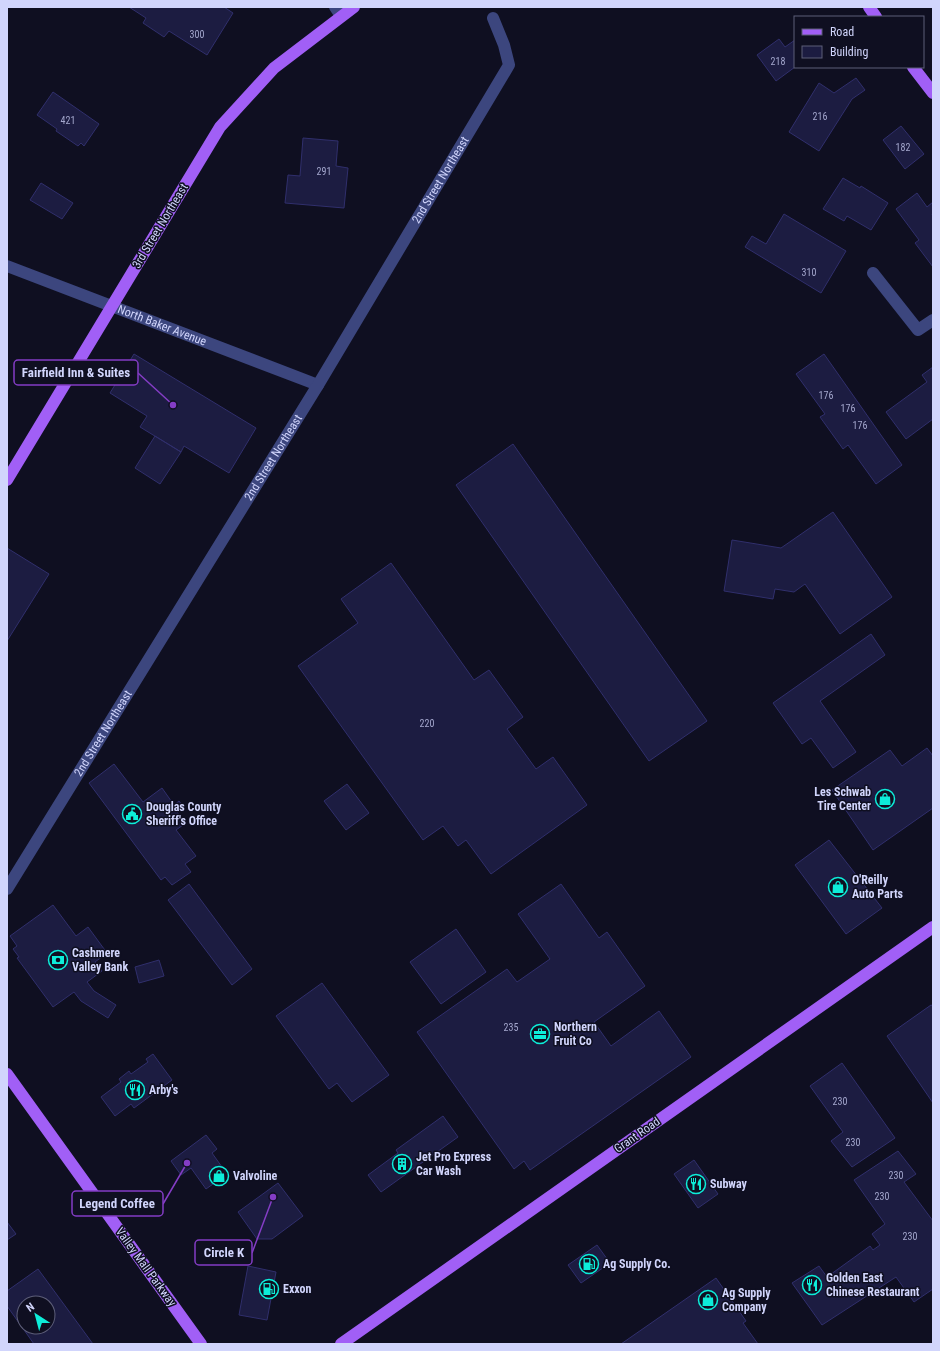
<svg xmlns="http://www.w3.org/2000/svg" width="940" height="1351" font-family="'Roboto Condensed',sans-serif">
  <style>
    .building { fill: #1c1c41; stroke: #302f6c; fill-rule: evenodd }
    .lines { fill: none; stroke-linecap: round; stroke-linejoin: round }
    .minor { stroke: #3c467e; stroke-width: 12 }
    .major { stroke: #a15ff6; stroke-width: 12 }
    .labels { text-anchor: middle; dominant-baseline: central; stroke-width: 3; stroke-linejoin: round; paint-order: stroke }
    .number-label { font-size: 10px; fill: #a4a7cd }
    .street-label { font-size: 12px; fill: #d1d5fc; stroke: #0f0f21 }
    .poi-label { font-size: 12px; font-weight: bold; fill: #d1d5fc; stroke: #0f0f21; text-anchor: start }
    .leader { fill: none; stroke: #843dc5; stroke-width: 1.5 }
    .callout-dot { fill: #843dc5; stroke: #0f0f21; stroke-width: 1.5 }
    .callout { fill: #0f0f21; stroke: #843dc5; stroke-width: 1.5 }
    .callout-label { font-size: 13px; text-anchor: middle; font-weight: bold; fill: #d1d5fc }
  </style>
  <rect width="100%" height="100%" fill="#0f0f21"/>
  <path class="building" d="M129,7h95l9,6 -26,42 -38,-24 -5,6 -21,-14 3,-5z
    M779,39l6,8 10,-7v27l-19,14 -19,-26z
    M856,78l9,12 -13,9 -33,52 -30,-19 30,-49 15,10z
    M53,92l46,32 -15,22 -3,-3 -3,3 -22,-15 1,-2 -20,-14z
    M901,126l23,28 -19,15 -22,-29z
    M303,138l35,3 -2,25 12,2 -4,40 -59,-5 3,-28 12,1z
    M843,178l17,10 1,-2 27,17 -17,27 -24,-14 -3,5 -21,-12z
    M41,183l32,20 -11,16 -32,-19z
    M917,193l10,14 6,-5v11l-1,1 1,2v51l-18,-24 4,-3 -23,-31z
    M784,214l62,37 -25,42 -76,-46 7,-11 14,8z
    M134,354l122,74 -27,45 -45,-27 -3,6 -41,-25 7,-11 -37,-23z
    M824,354l78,111 -26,19 -28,-39 -5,4 -23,-32 5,-3 -29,-40z
    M933,367v52l-27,20 -20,-27 41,-30 -5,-7z
    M155,436l26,16 -21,32 -25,-16z
    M513,444l194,277 -58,40 -193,-276z
    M833,512l59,85 -52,37 -35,-50 -11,8 -19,-3 -2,10 -49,-8 8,-51 49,8z
    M7,548l42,26 -42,67z
    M391,563l83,117 15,-10 34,47 -16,12 29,40 17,-12 34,48 -96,69 -25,-34 -8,6 -15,-20 -20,14 -125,-174 60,-43 -17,-24z
    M871,634l14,21 -65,46 36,51 -23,16 -22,-30 -9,6 -29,-41z
    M927,748l6,8v52l-60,42 -41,-60 58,-40 12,16z
    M114,764l29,38 19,-14 12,17 5,-4 5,6 -7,5 9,11 -10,7 20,26 -11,8 6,8 -19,13 -7,-8 -4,3 -72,-97z
    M347,784l22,29 -23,17 -22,-29z
    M829,840l53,68 -36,26 -51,-69z
    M189,884l63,85 -20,16 -64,-85z
    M561,884l38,54 8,-6 38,54 -51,36 17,24 48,-35 32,46 -161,113 -6,-9 -10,8 -97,-137 90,-63 10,13 33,-23 -32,-45z
    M53,905l23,31 12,-9 19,26 -12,9 7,9 -15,11 7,9 22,14 -8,13 -27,-17 -7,-9 -21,15 -36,-49 2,-1 -6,-8 4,-3 -7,-10z
    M456,929l30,43 -45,32 -31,-42z
    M159,960l5,16 -25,7 -4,-16z
    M322,983l67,92 -37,27 -15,-19 -8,6 -53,-73z
    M931,1005l2,1v97l-46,-67z
    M153,1054l19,26 -38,28 -3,-4 -16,12 -14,-19 20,-15 -2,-3 10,-8 2,3 17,-12 -2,-3z
    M842,1063l53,75 -43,29 -21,-26 12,-9 -33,-46z
    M443,1116l15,21 -77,55 -13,-17 30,-22 -2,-3z
    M206,1135l11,14 -5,4 15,21 -21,15 -15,-21 -10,7 -10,-14z
    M898,1151l18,23 -12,8 29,39v68l-19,13 -18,-25 -74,48 -30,-42 27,-17 8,11 43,-31 3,4 7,-5 -8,-11 13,-10 -31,-44z
    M694,1160l24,34 -20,14 -24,-34z
    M278,1183l25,33 -31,23h-15l-19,-27z
    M7,1222l9,12 -9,6z
    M597,1245l13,18 -29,20 -13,-18z
    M248,1266l28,6 -9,48 -28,-5z
    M38,1269l55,75h-59l-27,-38v-15zM24,1303h24v24h-24z
    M716,1278l30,43 -3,2 15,21h-137z"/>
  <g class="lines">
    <g class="minor">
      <path d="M335,7l6,9"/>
      <path id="s1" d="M7,266l311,119"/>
      <path d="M873,273l45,57 15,-10"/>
      <path id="s2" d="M7,889l311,-504 191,-320 -5,-20 -11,-27"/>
    </g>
    <path class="major" d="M869,7l7,10
      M913,67l20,26
      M7,480l213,-353 54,-59 80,-61
      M7,1074l194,270
      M341,1344l592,-417"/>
  </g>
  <defs>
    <symbol id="shop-ring" viewBox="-11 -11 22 22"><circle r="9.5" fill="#0f0f21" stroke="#0dedd9" stroke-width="1.5"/><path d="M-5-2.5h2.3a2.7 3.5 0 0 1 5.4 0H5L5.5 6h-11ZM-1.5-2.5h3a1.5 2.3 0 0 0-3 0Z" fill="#0dedd9"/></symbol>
    <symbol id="civic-ring" viewBox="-11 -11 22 22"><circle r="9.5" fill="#0f0f21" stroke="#0dedd9" stroke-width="1.5"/><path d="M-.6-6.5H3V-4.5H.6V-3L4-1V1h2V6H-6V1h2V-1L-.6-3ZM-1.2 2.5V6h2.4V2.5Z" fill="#0dedd9"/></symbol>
    <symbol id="bank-ring" viewBox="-11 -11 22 22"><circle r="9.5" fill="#0f0f21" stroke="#0dedd9" stroke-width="1.5"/><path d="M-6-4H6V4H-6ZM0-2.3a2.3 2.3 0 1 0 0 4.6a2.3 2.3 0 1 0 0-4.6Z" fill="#0dedd9"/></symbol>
    <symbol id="office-ring" viewBox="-11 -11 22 22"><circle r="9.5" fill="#0f0f21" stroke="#0dedd9" stroke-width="1.5"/><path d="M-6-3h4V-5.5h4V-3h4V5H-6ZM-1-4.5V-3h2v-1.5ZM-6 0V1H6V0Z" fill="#0dedd9"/></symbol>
    <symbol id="restaurant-ring" viewBox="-11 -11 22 22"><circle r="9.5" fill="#0f0f21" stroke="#0dedd9" stroke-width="1.5"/><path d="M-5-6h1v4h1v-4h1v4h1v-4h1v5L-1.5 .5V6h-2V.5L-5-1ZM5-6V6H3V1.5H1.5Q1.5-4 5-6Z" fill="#0dedd9"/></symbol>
    <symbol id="building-ring" viewBox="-11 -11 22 22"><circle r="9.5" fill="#0f0f21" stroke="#0dedd9" stroke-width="1.5"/><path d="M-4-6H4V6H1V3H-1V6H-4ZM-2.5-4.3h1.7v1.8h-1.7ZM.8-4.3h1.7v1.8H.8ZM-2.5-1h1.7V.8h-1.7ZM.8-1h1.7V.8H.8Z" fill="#0dedd9"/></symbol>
    <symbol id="fuel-ring" viewBox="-11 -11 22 22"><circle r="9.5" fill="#0f0f21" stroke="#0dedd9" stroke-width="1.5"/><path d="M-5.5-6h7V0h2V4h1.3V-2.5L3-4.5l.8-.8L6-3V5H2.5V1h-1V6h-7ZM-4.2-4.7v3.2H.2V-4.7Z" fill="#0dedd9"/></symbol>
  </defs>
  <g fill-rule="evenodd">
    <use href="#shop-ring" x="874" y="788" width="22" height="22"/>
    <use href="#civic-ring" x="121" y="803" width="22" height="22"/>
    <use href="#shop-ring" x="827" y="876" width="22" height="22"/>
    <use href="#bank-ring" x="47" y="949" width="22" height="22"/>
    <use href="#office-ring" x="529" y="1023" width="22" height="22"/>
    <use href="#restaurant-ring" x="124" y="1079" width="22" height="22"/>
    <use href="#building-ring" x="391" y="1153" width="22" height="22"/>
    <use href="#shop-ring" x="208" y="1165" width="22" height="22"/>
    <use href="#restaurant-ring" x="685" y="1173" width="22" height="22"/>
    <use href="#fuel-ring" x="578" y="1253" width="22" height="22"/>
    <use href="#restaurant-ring" x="801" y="1274" width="22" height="22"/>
    <use href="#fuel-ring" x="258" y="1278" width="22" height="22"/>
    <use href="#shop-ring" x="697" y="1289" width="22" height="22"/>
  </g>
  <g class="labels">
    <g class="number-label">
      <text x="197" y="34">300</text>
      <text x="778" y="61">218</text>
      <text x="820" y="116">216</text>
      <text x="68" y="120">421</text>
      <text x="903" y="147">182</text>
      <text x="324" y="171">291</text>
      <text x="809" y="272">310</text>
      <text x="826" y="395">176</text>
      <text x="848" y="408">176</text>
      <text x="860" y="425">176</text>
      <text x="427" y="723">220</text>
      <text x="511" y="1027">235</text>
      <text x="840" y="1101">230</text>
      <text x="853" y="1142">230</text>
      <text x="896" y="1175">230</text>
      <text x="882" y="1196">230</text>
      <text x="910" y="1236">230</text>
    </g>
    <g class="street-label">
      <text stroke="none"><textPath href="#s2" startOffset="831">2nd Street Northeast</textPath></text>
      <text transform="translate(160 226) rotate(-59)">3rd Street Northeast</text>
      <text stroke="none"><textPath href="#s1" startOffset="166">North Baker Avenue</textPath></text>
      <text stroke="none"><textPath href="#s2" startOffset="507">2nd Street Northeast</textPath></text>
      <text stroke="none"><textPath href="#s2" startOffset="183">2nd Street Northeast</textPath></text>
      <text transform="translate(637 1135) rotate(-35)">Grant Road</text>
      <text transform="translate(146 1267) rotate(54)">Valley Mall Parkway</text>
    </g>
    <g class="poi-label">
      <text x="871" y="792" text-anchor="end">Les Schwab<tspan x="871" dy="14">Tire Center</tspan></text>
      <text x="146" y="807">Douglas County<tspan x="146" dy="14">Sheriff's Office</tspan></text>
      <text x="852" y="880">O'Reilly<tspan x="852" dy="14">Auto Parts</tspan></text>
      <text x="72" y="953">Cashmere<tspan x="72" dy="14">Valley Bank</tspan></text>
      <text x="554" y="1027">Northern<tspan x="554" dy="14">Fruit Co</tspan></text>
      <text x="149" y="1090">Arby's</text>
      <text x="416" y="1157">Jet Pro Express<tspan x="416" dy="14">Car Wash</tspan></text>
      <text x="233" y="1176">Valvoline</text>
      <text x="710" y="1184">Subway</text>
      <text x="603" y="1264">Ag Supply Co.</text>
      <text x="826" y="1278">Golden East<tspan x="826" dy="14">Chinese Restaurant</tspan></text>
      <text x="283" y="1289">Exxon</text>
      <text x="722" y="1293">Ag Supply<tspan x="722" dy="14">Company</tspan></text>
    </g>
  </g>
  <path class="leader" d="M173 405L138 373M187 1163L163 1204M273 1197L252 1253"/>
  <g class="callout-dot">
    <circle cx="173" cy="405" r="4"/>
    <circle cx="187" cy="1163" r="4"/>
    <circle cx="273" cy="1197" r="4"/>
  </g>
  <g class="callout">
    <rect x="14" y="360" width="124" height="25" rx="4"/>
    <rect x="72" y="1191" width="91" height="25" rx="4"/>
    <rect x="195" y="1240" width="57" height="25" rx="4"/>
  </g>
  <g class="callout-label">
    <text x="76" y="377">Fairfield Inn &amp; Suites</text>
    <text x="117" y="1208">Legend Coffee</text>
    <text x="224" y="1257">Circle K</text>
  </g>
  <rect width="940" height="1351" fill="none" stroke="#d1d5fc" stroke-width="16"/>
  <rect x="794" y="16" width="130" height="52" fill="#0f0f21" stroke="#5d5e79"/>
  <rect x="802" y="29" width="20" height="6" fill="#a15ff6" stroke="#5d5e79"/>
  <text x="830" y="36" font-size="12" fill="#d1d5fc">Road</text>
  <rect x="802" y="46" width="20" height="12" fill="#1c1c41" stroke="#5d5e79"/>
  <text x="830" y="56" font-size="12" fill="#d1d5fc">Building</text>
  <g transform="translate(36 1315) rotate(324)"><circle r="19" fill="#0f0f21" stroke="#5d5e79"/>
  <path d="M0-3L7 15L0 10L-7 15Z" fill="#0dedd9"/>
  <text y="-6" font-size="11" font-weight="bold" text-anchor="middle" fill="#d1d5fc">N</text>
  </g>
</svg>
